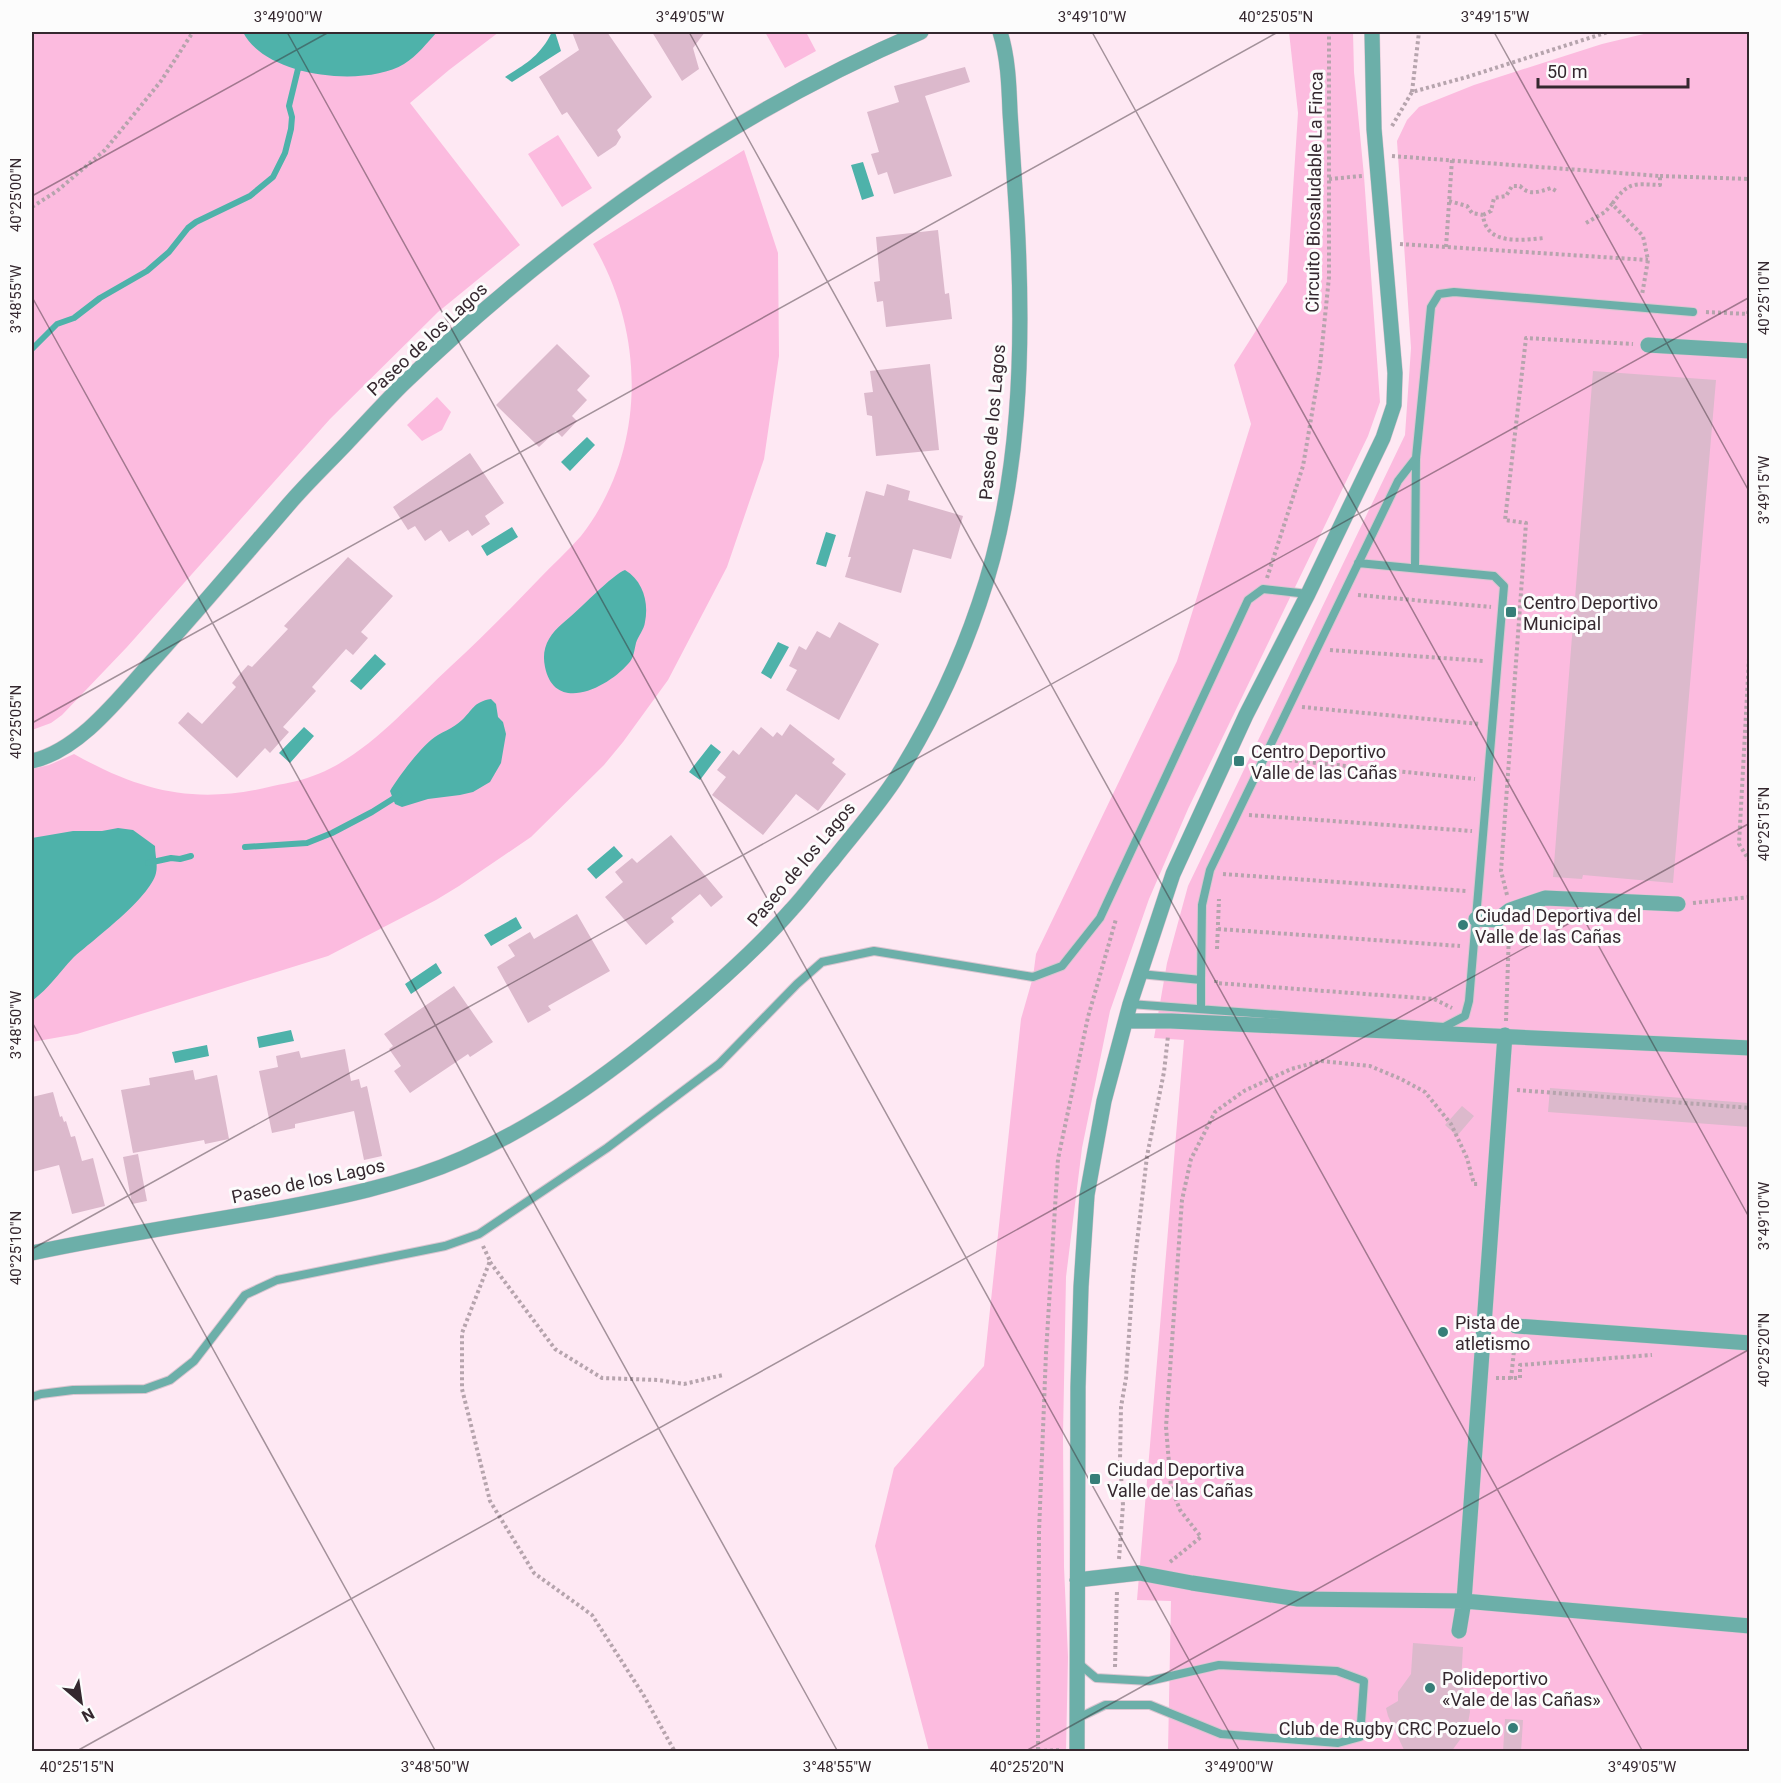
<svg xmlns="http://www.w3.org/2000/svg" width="1781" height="1783" font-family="Roboto,sans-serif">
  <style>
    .green { fill: #fcbbdf }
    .water { fill: #4eb2aa }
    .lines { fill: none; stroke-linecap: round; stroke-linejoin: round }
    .stream { stroke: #4eb2aa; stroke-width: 6 }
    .building { fill: #dcb9cc }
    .lane-casing { stroke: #dac5d0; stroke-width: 10 }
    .street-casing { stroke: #dac5d0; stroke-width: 16 }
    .path { stroke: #b6a4ad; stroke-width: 4; stroke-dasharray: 3 3; stroke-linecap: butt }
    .lane { stroke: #6cafa9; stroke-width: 8 }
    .street { stroke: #6cafa9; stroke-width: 15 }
    .ticks { fill: none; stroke: #35282f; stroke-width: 1.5; stroke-opacity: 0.45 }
    .poi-dot { fill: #367e78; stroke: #fcfcfc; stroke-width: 2 }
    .labels { text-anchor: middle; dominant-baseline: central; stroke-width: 6; stroke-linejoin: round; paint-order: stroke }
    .street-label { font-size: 18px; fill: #35282f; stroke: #fcfcfc }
    .poi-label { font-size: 18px; fill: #35282f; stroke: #fcfcfc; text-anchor: start }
    .neatline { fill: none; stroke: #35282f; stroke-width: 2 }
    .ticks-label { font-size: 15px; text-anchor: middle; fill: #35282f }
  </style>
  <rect width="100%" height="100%" fill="#fee8f3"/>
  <path class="green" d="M32,32h467l-50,38 -39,33 110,142 -82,67 -108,107 -203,228 -65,68 -11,8 -19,7z
    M765,32h41l10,19 -31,17z
    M1289,32h64l1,40 10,104 16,226 -12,34 -180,373 -39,90 -39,112 -28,137 -16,129 -3,158 1,132 4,90 -2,94h-137l-54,-205 19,-78 90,-102 37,-347 12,-42 3,-23 141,-293 74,-237 -17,-59 53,-83 11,-169z
    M1652,32h97v1719h-581l3,-150 -34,-1 47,-560 -30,-2 13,-75 21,-77 217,-451 6,-87 -14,-207 10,-21 12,-13 55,-22 128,-41z
    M558,135l34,53 -30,19 -34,-53z
    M744,150l34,103 1,103 -15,103 -37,108 -59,113 -45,62 -19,23 -73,72 -72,49 -23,14 -108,56 -251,78 -45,8v-273l17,-4 25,-11c68,38 122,51 199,32 15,-3 31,-6 45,-12 50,-20 93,-71 132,-107 31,-28 60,-58 89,-88 13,-14 29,-28 42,-43 66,-85 65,-202 12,-292z
    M437,397l14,15 -9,18 -20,11 -15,-16z"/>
  <path class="water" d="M243,32h194c-10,11 -20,24 -33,32 -40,24 -139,13 -161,-32z
    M552,32h3l6,19 -49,31 -7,-5c22,-14 35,-21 47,-45z
    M863,162l11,34 -12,4 -11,-35z
    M587,437l8,8 -25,26 -9,-9z
    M512,527l6,10 -31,19 -6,-10z
    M826,532l10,3 -10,32 -10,-3z
    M625,570c18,11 24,32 20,52 -1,8 -7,14 -9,21 -2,8 -2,15 -8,21 -20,23 -73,51 -83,3 -4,-19 4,-32 18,-44 13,-10 51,-50 62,-53z
    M778,642l11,5 -18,32 -10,-6z
    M375,654l11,10 -25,26 -11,-9z
    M491,699l5,5 2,13 5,5 3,12 -5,29 -11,19 -17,10 -13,3 -32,4 -26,8 -7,-3 -5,-13c9,-15 28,-40 41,-51 9,-8 22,-11 31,-20 11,-10 11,-18 29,-21z
    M304,727l10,9 -24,27 -11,-10z
    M711,744l10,8 -21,28 -11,-8z
    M118,828l15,2 22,16c0,8 3,19 1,27 -6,25 -63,67 -83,85 -15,16 -23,29 -41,43v-163l41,-7h29z
    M614,846l9,10 -27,23 -9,-10z
    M516,917l6,11 -31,18 -7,-11z
    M436,963l6,10 -31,21 -6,-10z
    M291,1030l3,11 -35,7 -2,-11z
    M207,1045l2,11 -34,7 -3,-11z"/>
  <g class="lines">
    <path class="stream" d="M32,349l25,-25 17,-6 26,-20 47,-27 22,-19 19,-24 8,-6 54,-26 23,-19 12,-24 6,-24 1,-12 -3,-11 9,-37 7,-4
      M245,847l62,-4 25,-10 40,-21 27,-17
      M148,863l23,-5 9,1 11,-3"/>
  </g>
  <path class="building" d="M572,32h35l45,65 -35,33 4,7 -5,8 -18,12 -31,-45 -5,3 -23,-38 40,-27z
    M652,32h53l-12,16 6,21 -17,12z
    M965,67l5,15 -45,14 27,80 -58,18 -7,-22 -9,3 -7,-21 8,-2 -12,-40 32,-10 -5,-16z
    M938,230l7,64 4,-1 3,26 -66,8 -3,-26 -6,1 -3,-20 6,-1 -4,-44z
    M557,344l33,32 -13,14 10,10 -15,16 5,5 -15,16 -6,-6 -17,16 -43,-42z
    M930,364l9,86 -63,6 -4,-40 -5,-1 -3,-22 9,-1 -3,-21z
    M1593,371l123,9 -43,503 -90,-8 -1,4 -29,-2z
    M470,453l34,50 -19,13 5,8 -18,12 -4,-6 -19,12 -8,-12 -16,11 -10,-15 -7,4 -15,-23z
    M887,484l23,7 -2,9 55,16 -12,43 -38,-10 -12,44 -56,-16 6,-20h-3l18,-66 18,5z
    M348,557l45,39 -32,36 7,6 -15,17 -7,-6 -34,38 4,4 -33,36 6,5 -19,21 -5,-5 -28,30 -59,-55 10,-11 14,12 34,-37 -4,-4 16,-18 4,2 36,-38 -4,-3z
    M839,622l40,22 -40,76 -53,-30 11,-20 -8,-4 10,-20 7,4 11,-19 13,7z
    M790,724l45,35 -3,4 14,11 -28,37 -22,-17 -33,41 -51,-40 14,-18 -9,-7 16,-20 6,5 22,-28 12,10 4,-5 5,4z
    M671,835l52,62 -12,10 -11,-13 -29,24 3,4 -28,23 -41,-48 18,-15 -8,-10 17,-14 5,5z
    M577,914l33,57 -62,35 3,4 -23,13 -31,-56 18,-11 -7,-11 22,-13 4,7z
    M454,986l39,56 -23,15 -2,-3 -58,39 -16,-22 7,-5 -12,-17 4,-3 -9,-12z
    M345,1049l6,32 8,-2 2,9 6,-2 15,70 -18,4 -10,-49 -59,13v4l-23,5 -13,-62 19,-4 -2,-11 23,-5 2,7z
    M193,1070l2,10 22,-5 12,64 -24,5 -1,-4 -71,13 -12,-63 29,-5 -1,-7z
    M1550,1088l199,15v24l-201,-15z
    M53,1092l7,25 2,-1 2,6 2,-1 5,16 4,-1 7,25 11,-3 12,48 -33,8 -13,-49 -27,7v-75z
    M1462,1106l12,10 -17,20 -12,-11z
    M138,1154l9,47 -15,3 -9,-47z
    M1413,1643l50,4 -2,36 8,19 1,10 -2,11 -6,14 -11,15h-46l-17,-36 -2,-8 12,-7v-9l13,-18z
    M1505,1719l18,1 -2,32h-18z"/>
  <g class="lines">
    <defs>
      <path id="lane" d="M1415,567l1,-109 15,-151 8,-13 15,-2 239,20
        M1140,974l61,6 1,-75 8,-35 188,-389 18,-23
        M1201,980v29
        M1130,1004l314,23 21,-11 4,-15 35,-415 -10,-10 -136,-13
        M32,1397l9,-3 32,-4 72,-1 25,-9 24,-19 51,-66 32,-15 168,-34 34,-12 128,-86 112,-84 78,-80 25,-22 52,-11 159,26 29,-11 38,-48 148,-318 15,-11 45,5
        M1076,1719l29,-14h45l71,29 117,9 22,-6 4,-56 -27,-10 -118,-6 -70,16 -53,-3 -19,-16"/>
      <path id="street" d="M1648,345l102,6
        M32,761c49,-11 90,-67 123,-103 46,-51 90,-103 134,-154 18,-21 38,-40 57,-60 18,-19 37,-40 56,-59 152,-146 325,-270 519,-353
        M1476,919l21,1 13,-10 35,-12 133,6
        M1126,1021h45l579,27
        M32,1253c79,-17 160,-29 239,-43 65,-12 131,-25 192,-52 77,-34 146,-84 210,-137 42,-35 83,-71 119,-112 14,-15 26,-32 40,-48 22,-28 47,-56 66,-86 33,-53 61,-112 81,-171 42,-121 45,-257 38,-384 -2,-36 -5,-72 -7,-108 -1,-27 -2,-55 -10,-80
        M1516,1326l234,17
        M1077,1580l62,-7 53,10 106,16 166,2 286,25
        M1459,1631l5,-30 41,-566
        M1077,1752l1,-365 3,-100 6,-92 17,-94 26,-97 43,-130 73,-159 62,-121 75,-156 11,-33 1,-32 -21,-244 -2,-97"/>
    </defs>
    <use href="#lane" class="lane-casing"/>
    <use href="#street" class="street-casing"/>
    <path class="path" d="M1412,92l7,-60
      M1392,126l20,-34 55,-15 141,-45
      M1392,156l268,20v9c-27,-1 -31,-4 -48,19
      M1660,176l90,3
      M1329,179l33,-3
      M1449,201l18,5 5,7 11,2c3,31 39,25 61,23
      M32,207l25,-16 48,-41 56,-69 32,-49
      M1483,215l8,-4 3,-13 12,-2 6,-10h8c10,10 18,6 31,2l7,4
      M1586,223l19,-11 7,-8 31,32 5,24 -6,35
      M1400,244l248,16
      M1446,247l6,-87
      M1706,312l42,2 2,-15
      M1267,578l36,-112 17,-100 9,-89v-245
      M1358,595l133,12
      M1750,640l-11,204 11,18
      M1330,650l154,11
      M1302,707l178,17
      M1277,759l198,20
      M1249,815l223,16
      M1223,874l244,17
      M1507,895l-6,-24 25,-348 -21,-3 21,-182 107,6
      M1693,903l57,-6
      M1218,929l242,17
      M1217,949l2,-50
      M1216,980v3l218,16 18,9
      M1506,1021l3,-89
      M1517,1090l233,18
      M483,1246l7,15 -28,72v56l28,112 44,72 58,42 52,81 31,56
      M490,1262l65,87 47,29 56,2 26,4 39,-9
      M1496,1378h24v-13l132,-10
      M1511,1379l4,-38
      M1119,1559l4,-54 -3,-45 1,-53 5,-29 7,-101 14,-121 17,-84 4,-36
      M1170,1562l31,-25 -21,-27 -9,-23 -5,-60 16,-227 9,-41 24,-47 29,-21 47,-22 30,-8 49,5 31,13 24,13 26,32 16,34 7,26h5
      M1115,1667l2,-77
      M1038,1750l1,-218 7,-179 12,-194 30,-142 28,-98
      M1038,1751l23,-1"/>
    <use href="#lane" class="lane"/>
    <use href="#street" class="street"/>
  </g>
  <path class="ticks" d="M287,32l953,1720M689,32l954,1720M1092,32l658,1187M1494,32l256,461M32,196l297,-164M32,297l806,1455M32,723l1246,-691M32,1022l404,730M32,1249l1718,-952M32,1748l1,4M75,1752l1675,-929M1024,1752l726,-403"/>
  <g class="poi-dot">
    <rect x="1505" y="606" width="12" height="12" rx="3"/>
    <rect x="1233" y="755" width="12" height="12" rx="3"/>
    <circle cx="1463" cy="925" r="6"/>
    <circle cx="1443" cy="1332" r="6"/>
    <rect x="1089" y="1473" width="12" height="12" rx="3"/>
    <circle cx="1430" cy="1688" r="6"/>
    <circle cx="1513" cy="1728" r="6"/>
  </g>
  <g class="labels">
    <g class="street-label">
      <text transform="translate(1314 192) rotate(-89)">Circuito Biosaludable La Finca</text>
      <text transform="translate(427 339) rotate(-43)">Paseo de los Lagos</text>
      <text transform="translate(992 422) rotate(-85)">Paseo de los Lagos</text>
      <text transform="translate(801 864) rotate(-50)">Paseo de los Lagos</text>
      <text transform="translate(308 1181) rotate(-12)">Paseo de los Lagos</text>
    </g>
    <g class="poi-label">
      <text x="1523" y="602">Centro Deportivo<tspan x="1523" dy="21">Municipal</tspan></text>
      <text x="1251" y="751">Centro Deportivo<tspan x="1251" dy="21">Valle de las Cañas</tspan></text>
      <text x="1475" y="915">Ciudad Deportiva del<tspan x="1475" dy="21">Valle de las Cañas</tspan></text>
      <text x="1455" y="1322">Pista de<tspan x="1455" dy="21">atletismo</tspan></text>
      <text x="1107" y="1469">Ciudad Deportiva<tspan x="1107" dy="21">Valle de las Cañas</tspan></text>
      <text x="1442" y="1678">Polideportivo<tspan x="1442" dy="21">«Vale de las Cañas»</tspan></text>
      <text x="1501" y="1728" text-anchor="end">Club de Rugby CRC Pozuelo</text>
    </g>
  </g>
  <rect width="1781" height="1783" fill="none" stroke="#fcfcfc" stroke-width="66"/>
  <g transform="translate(81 1702) rotate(151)" stroke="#fcfcfc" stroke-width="4.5" paint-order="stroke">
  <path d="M0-4.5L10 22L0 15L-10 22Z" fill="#35282f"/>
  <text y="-9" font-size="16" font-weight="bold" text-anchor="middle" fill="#35282f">N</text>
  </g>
  <path d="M1538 78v9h150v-9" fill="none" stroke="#35282f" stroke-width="3"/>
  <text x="1547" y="78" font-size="18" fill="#35282f" stroke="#fcfcfc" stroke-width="4.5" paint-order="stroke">50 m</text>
  <rect x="33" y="33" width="1715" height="1717" class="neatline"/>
  <g class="ticks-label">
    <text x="288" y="22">3°49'00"W</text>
    <text x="690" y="22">3°49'05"W</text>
    <text x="1092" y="22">3°49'10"W</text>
    <text x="1276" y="22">40°25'05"N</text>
    <text x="1495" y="22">3°49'15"W</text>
    <text transform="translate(16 195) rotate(-90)" y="5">40°25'00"N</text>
    <text transform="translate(1764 298) rotate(-90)" y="5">40°25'10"N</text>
    <text transform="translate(16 299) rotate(-90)" y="5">3°48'55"W</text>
    <text transform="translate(1764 490) rotate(-90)" y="5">3°49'15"W</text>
    <text transform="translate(16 722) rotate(-90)" y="5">40°25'05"N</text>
    <text transform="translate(1764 824) rotate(-90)" y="5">40°25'15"N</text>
    <text transform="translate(16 1025) rotate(-90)" y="5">3°48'50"W</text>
    <text transform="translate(1764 1216) rotate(-90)" y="5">3°49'10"W</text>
    <text transform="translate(16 1248) rotate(-90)" y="5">40°25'10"N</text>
    <text transform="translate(1764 1350) rotate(-90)" y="5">40°25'20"N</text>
    <text x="77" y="1772">40°25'15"N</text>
    <text x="435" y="1772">3°48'50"W</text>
    <text x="837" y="1772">3°48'55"W</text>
    <text x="1027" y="1772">40°25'20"N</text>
    <text x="1239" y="1772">3°49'00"W</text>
    <text x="1642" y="1772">3°49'05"W</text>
  </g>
</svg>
